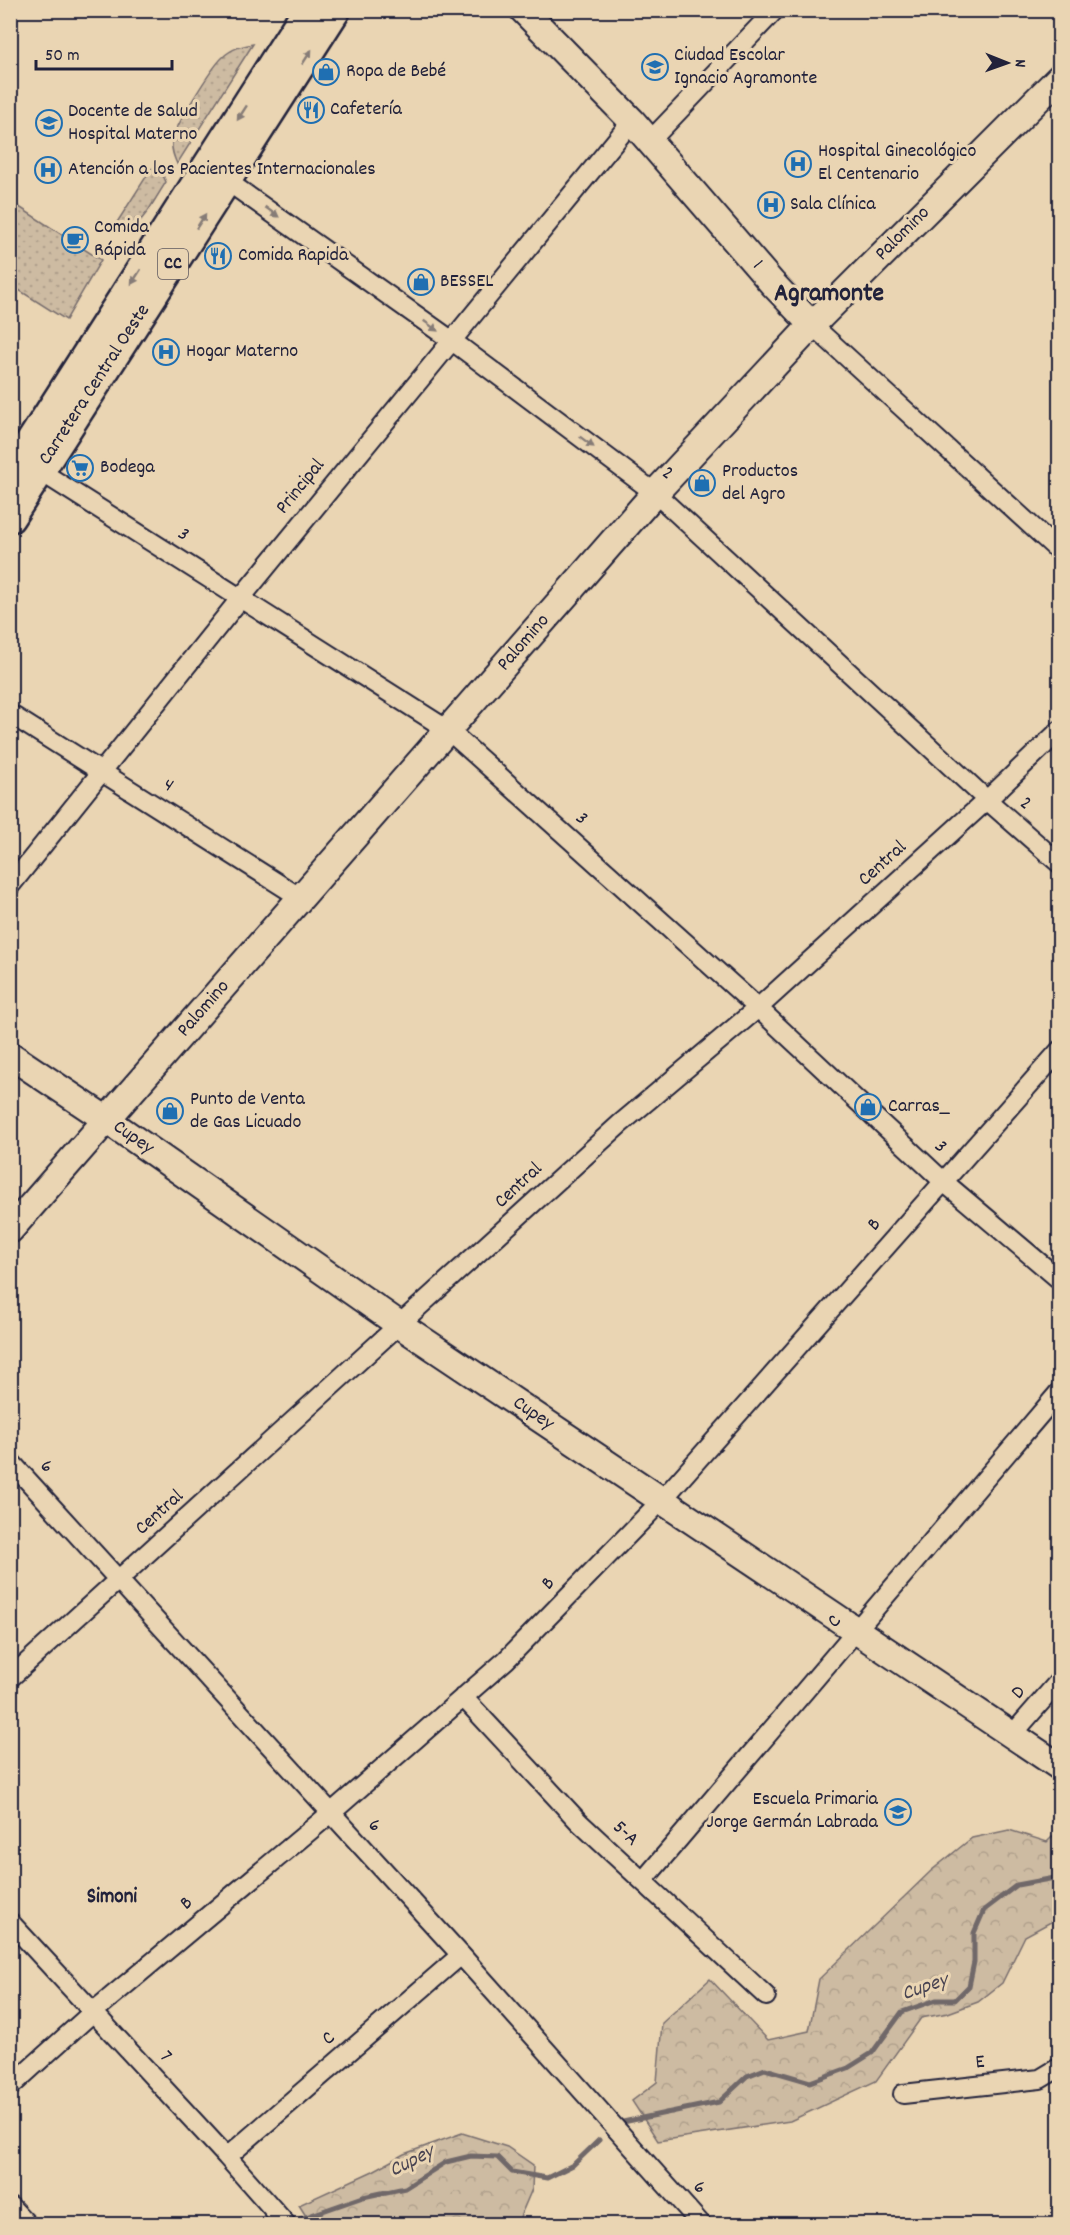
<svg xmlns="http://www.w3.org/2000/svg" width="1070" height="2235" font-family="Dekko,sans-serif">
  <style>
    .green { fill: url(#green-dots); stroke: #786e6e; stroke-width: 1.5 }
    .forest { fill: url(#forest-crowns); stroke: #786e6e; stroke-width: 1.5 }
    .lines { fill: none; stroke-linecap: round; stroke-linejoin: round }
    .stream { stroke: #6f6769; stroke-width: 5 }
    .street-casing { stroke: #22223b; stroke-width: 22 }
    .secondary-casing { stroke: #22223b; stroke-width: 30 }
    .primary-casing { stroke: #22223b; stroke-width: 33 }
    .street { stroke: #ead5b3; stroke-width: 18 }
    .secondary { stroke: #ead5b3; stroke-width: 26 }
    .primary { stroke: #ead5b3; stroke-width: 28 }
    .oneway { fill: #867c77 }
    .labels { text-anchor: middle; dominant-baseline: central; stroke-width: 6; stroke-linejoin: round; paint-order: stroke }
    .shield { fill: #ead5b3; stroke: #5e585f; stroke-width: 1.5 }
    .shield-label { font-size: 18px; font-weight: bold; fill: #22223b }
    .poi-label { font-size: 20px; fill: #22223b; stroke: #ead5b3; text-anchor: start }
    .street-label { font-size: 20px; fill: #22223b; stroke: #ead5b3 }
    .neighbourhood-label { font-size: 21px; font-weight: bold; fill: #22223b; stroke: #ead5b3 }
    .water-label { font-size: 21px; font-style: italic; fill: #494452; stroke: #ead5b3 }
    .district-label { font-size: 26px; font-weight: bold; fill: #22223b; stroke: #ead5b3 }
  </style>
  <defs>
    <pattern id="green-dots" width="8" height="8" patternUnits="userSpaceOnUse" patternTransform="scale(1.5)"><rect width="8" height="8" fill="#cdbba2"/><path d="M2 2h.1M6 6h.1" fill="none" stroke="#b0a08c" stroke-width="1.8" stroke-linecap="round"/></pattern>
    <pattern id="forest-crowns" width="20" height="18" patternUnits="userSpaceOnUse" patternTransform="scale(1.5)"><rect width="20" height="18" fill="#cdbba2"/><path d="M2 6a3 3 0 1 1 6 0M12 15a3 3 0 1 1 6 0" fill="none" stroke="#b0a08c"/></pattern>
  </defs>
  <rect width="100%" height="100%" fill="#ead5b3"/>
  <filter id="ink" filterUnits="userSpaceOnUse"><feTurbulence type="fractalNoise" baseFrequency=".0167" numOctaves="2"/><feDisplacementMap in="SourceGraphic" scale="12" xChannelSelector="R" yChannelSelector="G"/><feConvolveMatrix kernelMatrix="1 2 1 2 8 2 1 2 1" color-interpolation-filters="sRGB"/></filter>
  <g filter="url(#ink)">
    <path class="green" d="M253,44l-76,120c-3,-7 -6,-14 -5,-22 2,-15 40,-75 51,-85 9,-9 19,-11 30,-13z
      M155,167l5,2 6,13 -18,29 -16,20 -16,-7 35,-55z
      M10,201l91,59 -35,60 -55,-35z"/>
    <path class="forest" d="M1009,1830l38,12 12,-12 1,87 -35,19 -23,47 -24,19 -30,11 -27,5 -45,63 -86,40 -132,20 -26,-40 25,-19 5,-59 48,-44 58,61 41,-9 10,-52 113,-109 40,-32z
      M462,2133l45,14 26,18 -1,24 -12,28 5,7h-140l-4,-2 -10,2h-60l-12,-19 74,-34 31,-17z"/>
    <g class="lines">
      <path class="stream" d="M623,2122l96,-20 28,-26 18,-7 45,13 38,-14 24,-15 30,-41 34,-12h19l14,-14 5,-24v-29l10,-23 33,-25 43,-8
        M297,2220l66,-23 42,-9 41,-26 25,-6 26,1 15,15 35,6 26,-13 26,-25"/>
      <defs>
        <path id="street" d="M649,142l126,-132
          M220,176l231,164 204,153 332,307 73,64
          M812,325l248,227
          M32,466l416,264 310,278 186,174 116,98
          M10,714l291,184
          M10,886l230,-287 392,-478
          M10,1461l451,494 240,269
          M10,1678l610,-554 138,-116 229,-208 73,-70
          M463,1697l116,125 187,174
          M1012,1735l48,-55
          M643,1881l417,-490
          M10,1922l217,235 59,67
          M10,2087l83,-75 238,-199 175,-153 156,-160 398,-450
          M903,2094l137,-15 20,-12
          M227,2157l234,-202
          M10,2206l17,18"/>
        <path id="secondary" d="M523,10l109,111 140,162 40,42
          M10,1055l97,65 293,205 660,442
          M10,1230l645,-737 157,-168 248,-248"/>
        <path id="primary" d="M10,474l297,-464
          M10,518l326,-508"/>
      </defs>
      <use href="#street" class="street-casing"/>
      <use href="#secondary" class="secondary-casing"/>
      <use href="#primary" class="primary-casing"/>
      <use href="#street" class="street"/>
      <use href="#secondary" class="secondary"/>
      <use href="#primary" class="primary"/>
    </g>
    <defs><path id="oneway-solid" d="M-6-.8H1V-3.2L6.5 0L1 3.2V.8H-6Z" transform="scale(1.5)"/></defs>
    <g class="oneway">
      <use href="#oneway-solid" transform="translate(307 57) rotate(-57)"/>
      <use href="#oneway-solid" transform="translate(242 113) rotate(123)"/>
      <use href="#oneway-solid" transform="translate(272 212) rotate(36)"/>
      <use href="#oneway-solid" transform="translate(201 221) rotate(-57)"/>
      <use href="#oneway-solid" transform="translate(136 277) rotate(123)"/>
      <use href="#oneway-solid" transform="translate(431 326) rotate(36)"/>
      <use href="#oneway-solid" transform="translate(587 442) rotate(37)"/>
    </g>
  </g>
  <defs>
    <symbol id="school-ring" viewBox="-11 -11 22 22"><circle r="9.5" fill="#ead5b3" stroke="#1f6fb2" stroke-width="1.5"/><path d="M0-5L7-2L0 1L-7-2ZM-4 1L0 2.5L4 1V4Q0 6-4 4Z" fill="#1f6fb2"/></symbol>
    <symbol id="shop-ring" viewBox="-11 -11 22 22"><circle r="9.5" fill="#ead5b3" stroke="#1f6fb2" stroke-width="1.5"/><path d="M-5-2.5h2.3a2.7 3.5 0 0 1 5.4 0H5L5.5 6h-11ZM-1.5-2.5h3a1.5 2.3 0 0 0-3 0Z" fill="#1f6fb2"/></symbol>
    <symbol id="restaurant-ring" viewBox="-11 -11 22 22"><circle r="9.5" fill="#ead5b3" stroke="#1f6fb2" stroke-width="1.5"/><path d="M-5-6h1v4h1v-4h1v4h1v-4h1v5L-1.5 .5V6h-2V.5L-5-1ZM5-6V6H3V1.5H1.5Q1.5-4 5-6Z" fill="#1f6fb2"/></symbol>
    <symbol id="university-ring" viewBox="-11 -11 22 22"><circle r="9.5" fill="#ead5b3" stroke="#1f6fb2" stroke-width="1.5"/><path d="M0-5L7-2L0 1L-7-2ZM-4 1L0 2.5L4 1V4Q0 6-4 4Z" fill="#1f6fb2"/></symbol>
    <symbol id="hospital-ring" viewBox="-11 -11 22 22"><circle r="9.5" fill="#ead5b3" stroke="#1f6fb2" stroke-width="1.5"/><path d="M-5-5h3v3.5h4V-5h3V5h-3V1.5h-4V5h-3Z" fill="#1f6fb2"/></symbol>
    <symbol id="cafe-ring" viewBox="-11 -11 22 22"><circle r="9.5" fill="#ead5b3" stroke="#1f6fb2" stroke-width="1.5"/><path d="M-5.5-4.5H6V0H3Q3 3.5 0 3.5H-2.5Q-5.5 3.5-5.5 0ZM3-3.2v2h1.7v-2ZM-6 4.5H4V6H-6Z" fill="#1f6fb2"/></symbol>
    <symbol id="supermarket-ring" viewBox="-11 -11 22 22"><circle r="9.5" fill="#ead5b3" stroke="#1f6fb2" stroke-width="1.5"/><path d="M-6-5.5h2.5l.6 2H6L4.5 2H-2.5L-4.4-4H-6ZM-1.5 3.2a1.3 1.3 0 1 0 .1 0ZM3 3.2a1.3 1.3 0 1 0 .1 0Z" fill="#1f6fb2"/></symbol>
  </defs>
  <g fill-rule="evenodd">
    <use href="#school-ring" x="640" y="52" width="30" height="30"/>
    <use href="#shop-ring" x="311" y="57" width="30" height="30"/>
    <use href="#restaurant-ring" x="296" y="95" width="30" height="30"/>
    <use href="#university-ring" x="34" y="108" width="30" height="30"/>
    <use href="#hospital-ring" x="783" y="149" width="30" height="30"/>
    <use href="#hospital-ring" x="33" y="155" width="30" height="30"/>
    <use href="#hospital-ring" x="756" y="190" width="30" height="30"/>
    <use href="#cafe-ring" x="60" y="225" width="30" height="30"/>
    <use href="#restaurant-ring" x="203" y="241" width="30" height="30"/>
    <use href="#shop-ring" x="406" y="267" width="30" height="30"/>
    <use href="#hospital-ring" x="151" y="337" width="30" height="30"/>
    <use href="#supermarket-ring" x="65" y="453" width="30" height="30"/>
    <use href="#shop-ring" x="687" y="468" width="30" height="30"/>
    <use href="#shop-ring" x="853" y="1092" width="30" height="30"/>
    <use href="#shop-ring" x="155" y="1096" width="30" height="30"/>
    <use href="#school-ring" x="883" y="1797" width="30" height="30"/>
  </g>
  <g class="labels">
    <rect class="shield" x="158" y="249" width="30" height="30" rx="4.5"/>
    <g class="shield-label">
      <text x="173" y="264">CC</text>
    </g>
    <g class="poi-label">
      <text x="674" y="56">Ciudad Escolar<tspan x="674" dy="23">Ignacio Agramonte</tspan></text>
      <text x="346" y="72">Ropa de Bebé</text>
      <text x="330" y="110">Cafetería</text>
      <text x="68" y="112">Docente de Salud<tspan x="68" dy="23">Hospital Materno</tspan></text>
      <text x="818" y="152">Hospital Ginecológico<tspan x="818" dy="23">El Centenario</tspan></text>
      <text x="68" y="170">Atención a los Pacientes Internacionales</text>
      <text x="790" y="205">Sala Clínica</text>
      <text x="94" y="228">Comida<tspan x="94" dy="23">Rápida</tspan></text>
      <text x="238" y="256">Comida Rapida</text>
      <text x="440" y="282">BESSEL</text>
      <text x="186" y="352">Hogar Materno</text>
      <text x="100" y="468">Bodega</text>
      <text x="722" y="472">Productos<tspan x="722" dy="23">del Agro</tspan></text>
      <text x="190" y="1100">Punto de Venta<tspan x="190" dy="23">de Gas Licuado</tspan></text>
      <text x="888" y="1107">Carras_</text>
      <text x="878" y="1800" text-anchor="end">Escuela Primaria<tspan x="878" dy="23">Jorge Germán Labrada</tspan></text>
    </g>
    <g class="street-label">
      <text transform="translate(903 234) rotate(-45)">Palomino</text>
      <text transform="translate(757 265) rotate(49)">1</text>
      <text transform="translate(95 385) rotate(-57)">Carretera Central Oeste</text>
      <text transform="translate(667 474) rotate(39)">2</text>
      <text transform="translate(301 487) rotate(-51)">Principal</text>
      <text transform="translate(183 535) rotate(33)">3</text>
      <text transform="translate(524 643) rotate(-49)">Palomino</text>
      <text transform="translate(168 786) rotate(33)">4</text>
      <text transform="translate(1025 804) rotate(41)">2</text>
      <text transform="translate(581 819) rotate(42)">3</text>
      <text transform="translate(883 864) rotate(-42)">Central</text>
      <text transform="translate(204 1009) rotate(-49)">Palomino</text>
      <text transform="translate(133 1138) rotate(35)">Cupey</text>
      <text transform="translate(940 1147) rotate(43)">3</text>
      <text transform="translate(519 1186) rotate(-43)">Central</text>
      <text transform="translate(875 1225) rotate(-48)">B</text>
      <text transform="translate(533 1414) rotate(34)">Cupey</text>
      <text transform="translate(46 1467) rotate(48)">6</text>
      <text transform="translate(160 1513) rotate(-42)">Central</text>
      <text transform="translate(549 1584) rotate(-46)">B</text>
      <text transform="translate(835 1622) rotate(-50)">C</text>
      <text transform="translate(1019 1693) rotate(-49)">D</text>
      <text transform="translate(374 1826) rotate(47)">6</text>
      <text transform="translate(625 1834) rotate(43)">5-A</text>
      <text transform="translate(187 1904) rotate(-40)">B</text>
      <text transform="translate(329 2039) rotate(-41)">C</text>
      <text transform="translate(165 2057) rotate(47)">7</text>
      <text transform="translate(980 2063) rotate(-6)">E</text>
      <text transform="translate(699 2188) rotate(48)">6</text>
    </g>
    <g class="neighbourhood-label">
      <text x="112" y="1898">Simoni</text>
    </g>
    <g class="water-label">
      <text transform="translate(925 1988) rotate(-19)">Cupey</text>
      <text transform="translate(412 2162) rotate(-27)">Cupey</text>
    </g>
    <g class="district-label">
      <text x="829" y="294">Agramonte</text>
    </g>
  </g>
  <rect width="1070" height="2235" fill="none" stroke="#ead5b3" stroke-width="36"/>
  <rect x="18" y="18" width="1034" height="2199" fill="none" stroke="#22223b" stroke-width="2" filter="url(#ink)"/>
  <g transform="translate(1007 63) rotate(91)" stroke="#ead5b3" stroke-width="4.5" paint-order="stroke">
  <path d="M0-4.5L10 22L0 15L-10 22Z" fill="#22223b"/>
  <text y="-9" font-size="16" font-weight="bold" text-anchor="middle" fill="#22223b">N</text>
  </g>
  <path d="M36 60v9h136v-9" fill="none" stroke="#22223b" stroke-width="3"/>
  <text x="45" y="60" font-size="18" fill="#22223b" stroke="#ead5b3" stroke-width="4.5" paint-order="stroke">50 m</text>
</svg>
